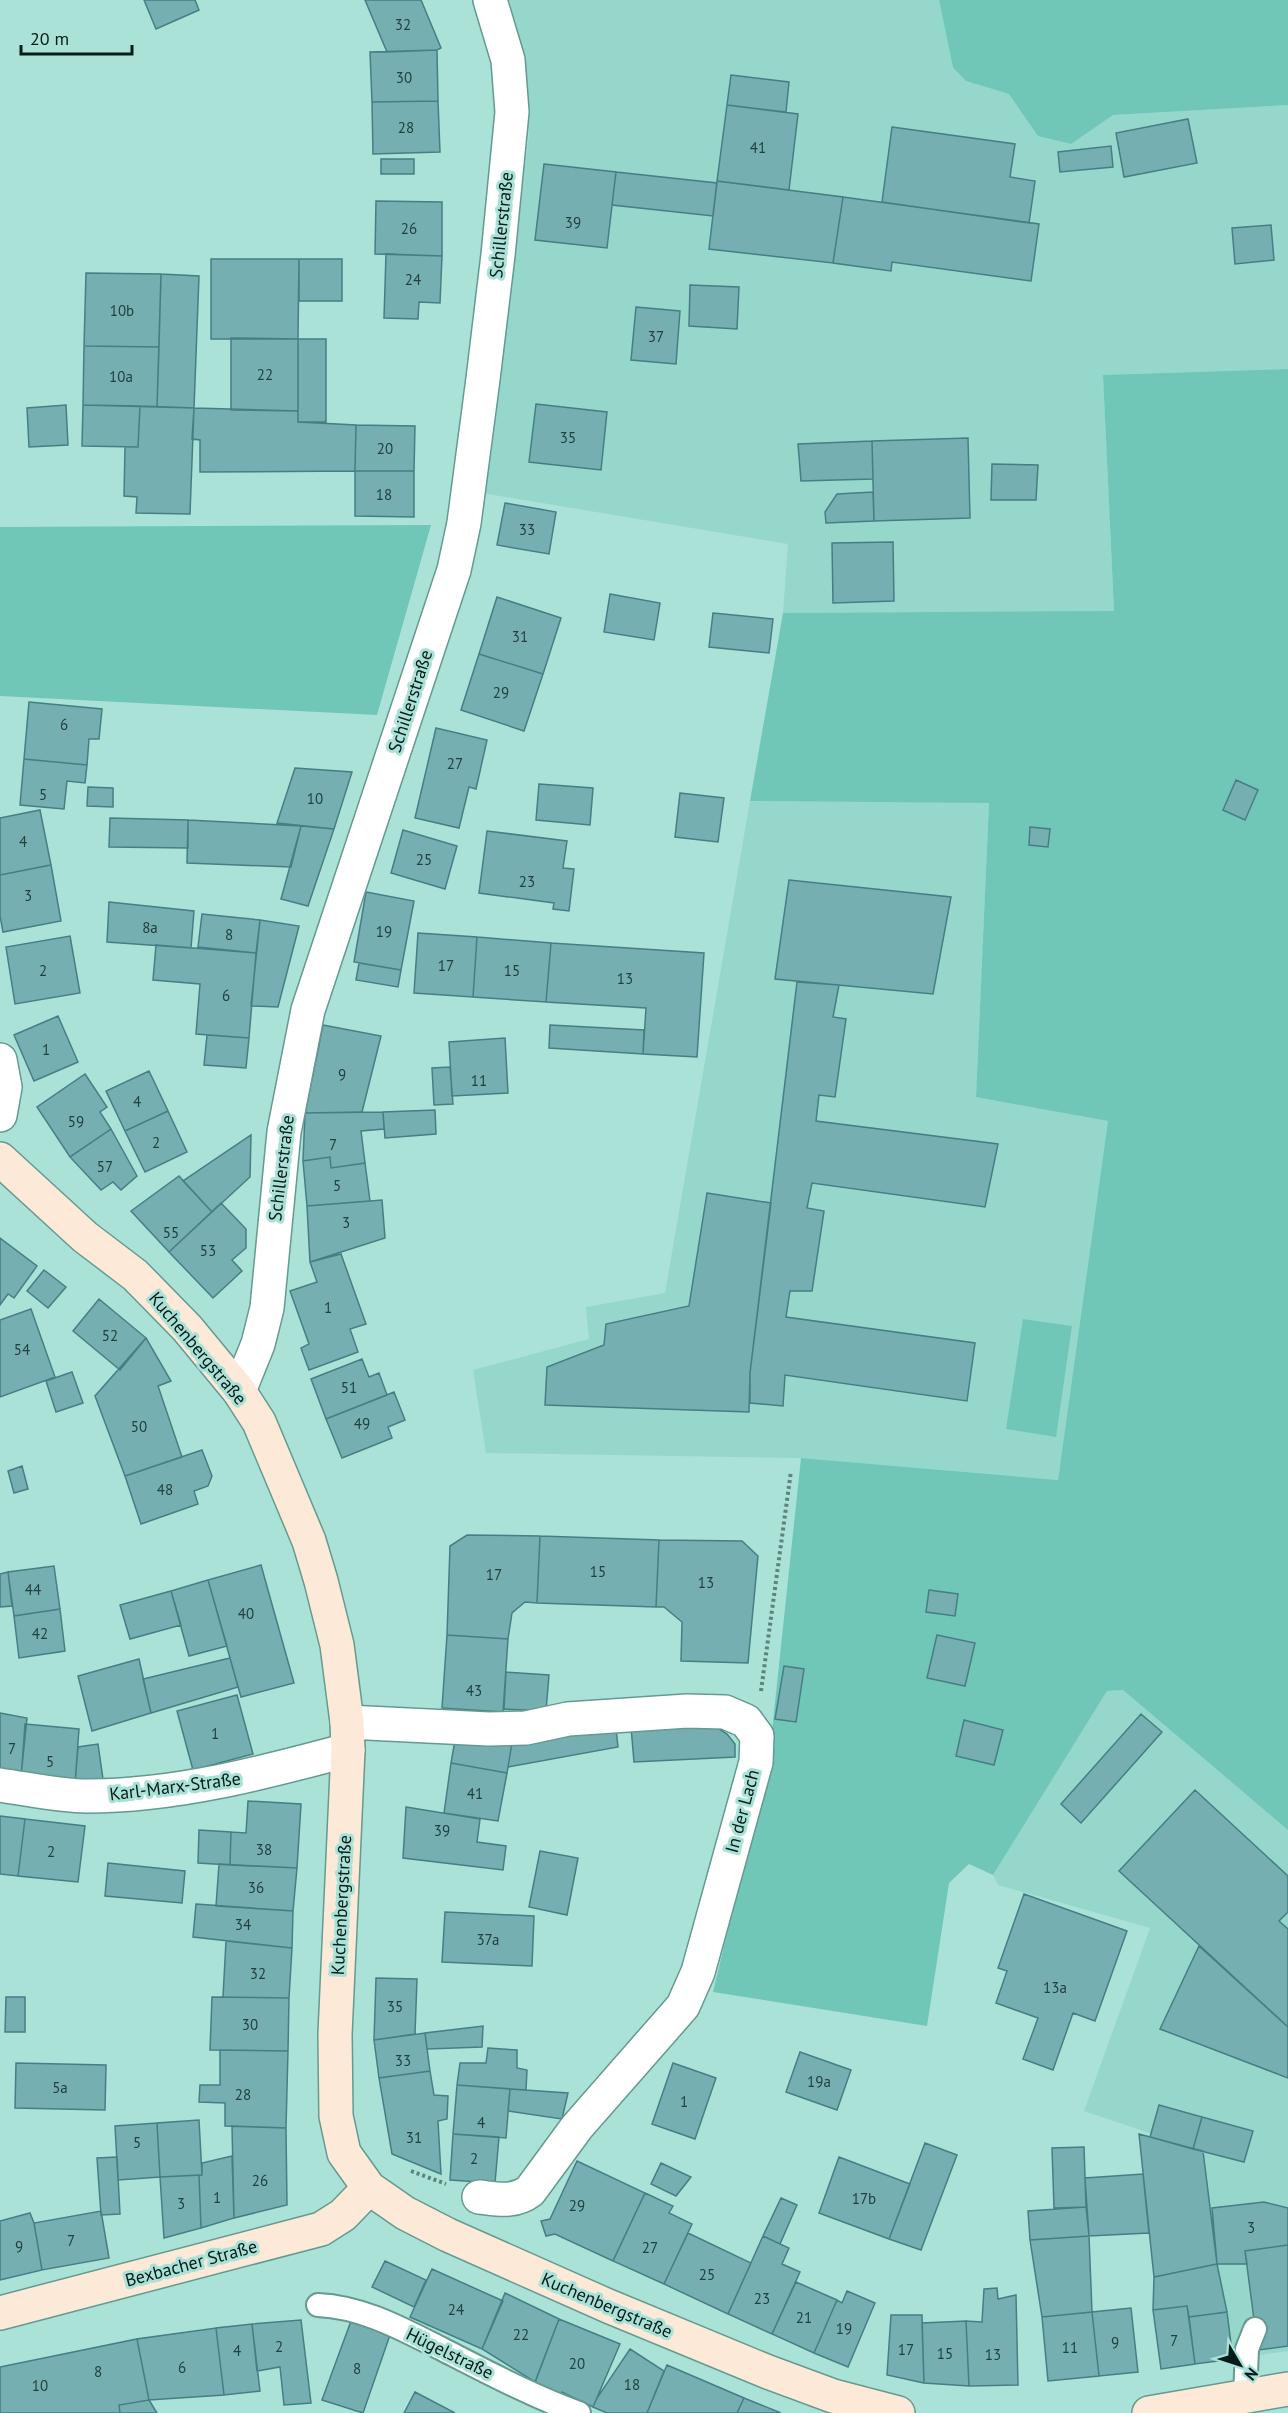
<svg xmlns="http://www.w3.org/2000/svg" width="1288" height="2413" font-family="'PT Sans',sans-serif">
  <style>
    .built { fill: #96d7cb }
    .green { fill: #70c7b7 }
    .building { fill: #75afb2; stroke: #467f83; stroke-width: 1.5 }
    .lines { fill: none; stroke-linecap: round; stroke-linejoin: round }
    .lane-casing { stroke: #649a90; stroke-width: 26 }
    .street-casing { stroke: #649a90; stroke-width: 36 }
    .secondary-casing { stroke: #649a90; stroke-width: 36 }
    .path { stroke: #5c837c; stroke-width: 4; stroke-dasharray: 3 3; stroke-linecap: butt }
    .lane { stroke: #fff; stroke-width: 22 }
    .street { stroke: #fff; stroke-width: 33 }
    .secondary { stroke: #fde9d8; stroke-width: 33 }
    .labels { text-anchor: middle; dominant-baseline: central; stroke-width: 6; stroke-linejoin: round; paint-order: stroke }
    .number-label { font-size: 15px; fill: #21403e }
    .street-label { font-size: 18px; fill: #051b18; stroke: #aae2d7 }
  </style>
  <rect width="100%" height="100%" fill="#aae2d7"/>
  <path class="built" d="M509,0h430l14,69 13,12 43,13 30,42 31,8 43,-29 175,-10v264l-185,6 11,237 -331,1 5,-69 -306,-51 47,-358 -5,-78z
    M750,801l239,1 -13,294 132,25 -50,359 -257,-22 -315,-5 -13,-83 116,-31 -3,-32 79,-14z
    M1123,1690l165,140v521l-55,8 -16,-95 -14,-113 -119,-40 66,-183 -152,-43 -5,-10 114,-184z"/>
  <path class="green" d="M939,0h349v105l-175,10 -42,29 -33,-8 -29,-42 -43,-13 -13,-13z
    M1288,369v1461l-165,-140 -16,1 -114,184 -24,-11 -20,19 -22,143 -214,-34 56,-233 32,-301 257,22 50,-359 -132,-24 13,-294 -239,-2 33,-188 331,-2 -11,-236z
    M431,525l-54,190 -377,-19v-169z
    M1023,1319l49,7 -16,111 -50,-8z"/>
  <path class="building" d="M144,0h51l4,10 -43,19z
    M365,0h56l20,48 -4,2 -50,2z
    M437,50l1,51 -66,1 -2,-50z
    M731,75l58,7 -3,30 -59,-7z
    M438,101l2,51 -67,2 -1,-52z
    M727,105l71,9 -9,76 -72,-9z
    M1188,119l9,44 -73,14 -8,-44z
    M892,127l123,17 -5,33 25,4 -6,42 -147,-21z
    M1111,146l2,21 -53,5 -2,-20z
    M381,159h33v15h-33z
    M544,164l72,8 -9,76 -72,-8z
    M616,172l101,11 -4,33 -101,-11z
    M717,181l126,16 -10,66 -124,-14z
    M843,197l196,27 -8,57 -139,-19 -1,9 -58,-8z
    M376,201l66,1v54l-67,-2z
    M1271,225l3,35 -39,4 -3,-36z
    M386,254l56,2 -2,47 -21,-1 -1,17 -34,-1z
    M211,259h88l-1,80h-87z
    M299,259h43v42h-43z
    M86,273l75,1 -2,73 -75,-1z
    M161,274l38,2 -5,132 -37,-1z
    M690,285l49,2 -2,42 -48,-3z
    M636,307l44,4 -4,53 -45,-4z
    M231,338l67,1v72l-67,-1z
    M298,339h28v83h-28z
    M84,346l75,1 -2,60 -74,-2z
    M536,404l71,8 -6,58 -72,-8z
    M66,405l2,40 -39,2 -2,-39z
    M83,405l57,1 -2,41 -56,-1z
    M140,406l54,2 -4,106 -54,-1 1,-16 -13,-1 1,-49h13z
    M194,408l104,3v11l58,3 -1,46 -155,1v-32l-8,-1z
    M356,425l59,1 -1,45h-59z
    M968,438l2,80 -96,3 -2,-80z
    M872,441l1,38 -72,2 -3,-37z
    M992,464l46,1 -2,35h-45z
    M355,471h59v46l-59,-1z
    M873,492l1,29 -48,2 -1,-11 12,-18z
    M505,503l51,9 -7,42 -52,-9z
    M893,542l1,59 -61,2 -1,-60z
    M610,594l50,9 -6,37 -50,-8z
    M497,597l64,21 -18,56 -64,-20z
    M713,613l60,6 -4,34 -60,-6z
    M479,654l64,20 -19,57 -63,-21z
    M29,702l73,7 -3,30h-10l-2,26 -63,-6z
    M436,728l51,12 -11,49 -7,-2 -10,41 -44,-10z
    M24,759l63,6 -2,18 -18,-2 -3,28 -44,-4z
    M295,768l57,4 -18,57 -57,-6z
    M1236,780l22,10 -13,30 -22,-10z
    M539,784l54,4 -3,37 -54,-5z
    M88,787l25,1v19l-26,-1z
    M680,793l44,5 -6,44 -43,-5z
    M40,810l11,55 -51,10v-57z
    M110,818l78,2v28l-79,-1z
    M188,820l113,6 -10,41 -104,-4z
    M301,826l33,3 -26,77 -27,-7z
    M1030,827l20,2 -2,18 -19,-2z
    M403,830l54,16 -12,43 -54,-16z
    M487,831l80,10 -4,27 11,1 -5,42 -16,-2 1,-6 -75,-10z
    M51,865l10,56 -58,11 -3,-16v-41z
    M789,880l162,17 -18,97 -158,-15z
    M366,892l48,9 -13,69 -47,-8z
    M109,902l85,9 -3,37 -84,-6z
    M202,914l58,6 -4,33 -58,-6z
    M260,920l39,6 -21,81 -27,-1z
    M418,933l59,4 -4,60 -59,-4z
    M70,936l10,57 -65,11 -9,-57z
    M477,937l74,6 -5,59 -73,-5z
    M551,943l153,10 -7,104 -54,-3 3,-46 -100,-6z
    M156,945l100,8 -7,85 -53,-4 4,-50 -47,-4z
    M359,963l42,7 -3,17 -42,-7z
    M797,982l42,3 -6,32 13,2 -11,78 -16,-2 -3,26 182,23 -13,63 -173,-24 -5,25 17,3 -12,80h-22l-4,26 189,26 -8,58 -182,-26 -2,31 -33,-3v-30z
    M58,1016l20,46 -44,19 -20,-46z
    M323,1025l58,11 -19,76 -57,1z
    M550,1025l94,5 -1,24 -94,-6z
    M207,1035l42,3 -3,30 -42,-3z
    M505,1038l3,55 -56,3 -3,-54z
    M450,1067l3,37 -19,1 -2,-37z
    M149,1071l19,40 -43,20 -19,-40z
    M85,1074l22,33 -7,5 11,17 -41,28 -33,-50z
    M435,1110l1,24 -51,4 -2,-26z
    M168,1111l19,41 -42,20 -20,-41z
    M383,1112l1,17 -23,2 4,32 -34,5 -1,-11 -27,4 2,-48z
    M111,1129l26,47 -16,14 -8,-8 -12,8 -31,-33z
    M251,1135l-1,42 -38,35 -29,-31z
    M330,1157l1,11 34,-5 5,38 -63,5 -4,-45z
    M179,1176l33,36 -43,40 -38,-41z
    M707,1193l64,10 -21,170 -1,39 -204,-7 2,-38 57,-22 2,-21 83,-18z
    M382,1200l3,38 -75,24 -3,-56z
    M221,1203l25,26v19l-14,12 10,11 -29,27 -44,-46z
    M0,1238l37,28 -23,32 -6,-4 -8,11z
    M341,1254l25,70 -16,5 8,23 -49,18 -8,-22 8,-4 -19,-53 27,-9 -7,-20z
    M44,1270l22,17 -18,21 -21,-17z
    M99,1299l47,39 -26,32 -47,-39z
    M31,1309l24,68 -55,20v-77z
    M146,1338l25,43 -13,5 24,71 -57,19 -30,-80z
    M362,1359l7,18 10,-4 8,22 -61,24 -15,-40z
    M72,1372l11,31 -27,9 -10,-31z
    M394,1392l11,28 -17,7 4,11 -50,20 -16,-39z
    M202,1450l10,26 -4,10 -14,5 4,13 -57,20 -16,-48z
    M22,1466l6,23 -14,4 -6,-22z
    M467,1535l73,1 -3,67 -12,-1 -13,11 -4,26 -61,-4 3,-89z
    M540,1536l119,4 -3,67 -119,-4z
    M659,1540l83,1 16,15 -10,107 -67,-2 1,-39 -18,-15h-8z
    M261,1565l33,118 -53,14 -33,-117z
    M54,1566l6,43 -46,7 -6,-44z
    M8,1572l4,34 -12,1v-33z
    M208,1580l19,66 -38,10 -18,-65z
    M929,1590l29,4 -3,22 -29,-4z
    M171,1591l10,34 -51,14 -10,-34z
    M60,1609l5,42 -46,7 -5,-42z
    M447,1635l61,4 -5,73 -61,-4z
    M937,1635l38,8 -10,43 -38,-8z
    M230,1658l8,29 -87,26 -8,-34z
    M139,1659l12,54 -59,18 -14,-55z
    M784,1666l20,3 -8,53 -21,-3z
    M506,1672l43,3 -3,36 -42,-2z
    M237,1695l16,59 -60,16 -16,-59z
    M0,1713l27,5 -6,58 -21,-3z
    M1141,1714l21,18 -81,91 -20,-19z
    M964,1720l39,10 -9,35 -38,-9z
    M25,1724l54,5 -4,55 -54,-5z
    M631,1727h85l11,7 8,10v13l-101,5z
    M616,1729l2,18 -110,20 4,-24 62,-12z
    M455,1740l57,3 -5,30 -56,-10z
    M98,1744l6,42 -29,-2 3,-37z
    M451,1763l56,10 -9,48 -54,-8z
    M1195,1790l93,86v36l-9,9 9,8v98l-169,-156z
    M248,1801l53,3 -4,64 -67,-3 1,-33 15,1z
    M406,1807l74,12 -3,23 29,4 -3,24 -100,-12z
    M0,1816l25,3 -7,57 -18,-2z
    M25,1819l60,7 -7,56 -60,-6z
    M199,1830l32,2 -1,33 -32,-2z
    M540,1851l38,7 -11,57 -38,-8z
    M108,1863l77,8 -3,32 -77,-7z
    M219,1864l78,4 -4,43 -77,-5z
    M1024,1894l103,37 -32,90 -22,-8 -20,57 -30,-11 15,-41 -42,-15 11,-32 -9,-3z
    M196,1904l97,7 -1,37 -99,-11z
    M445,1912l89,4 -2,50 -90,-4z
    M226,1941l66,7 -3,50 -66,-1z
    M1199,1946l89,81v51l-128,-49z
    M376,1978l41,1 -2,55 -41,6z
    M6,1997h19v35h-20z
    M212,1997l77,1 -1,53 -78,-1z
    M483,2026l-1,21 -55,2 -2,-16z
    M425,2033l5,38 -51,7 -5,-38z
    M488,2048l29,2v18l10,2 -1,20 -69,-5 3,-22h26z
    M220,2050l68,1 -2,77 -61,-2v-23l-26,-1 1,-17h20z
    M800,2052l51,18 -14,40 -51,-18z
    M16,2063l90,2 -1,45 -90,-2z
    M673,2063l43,15 -21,61 -43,-15z
    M430,2071l4,24 14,1 -1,23 -9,2 3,53 -49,-20 -13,-76z
    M457,2085l53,4 -4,49 -53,-4z
    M510,2089l58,4 -6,26 -54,-8z
    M1159,2105l43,12 -9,32 -43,-12z
    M1202,2117l51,14 -9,31 -51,-13z
    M199,2120l3,55 -42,2 -3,-54z
    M157,2123l3,54 -42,3 -3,-54z
    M232,2126l54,2 1,77 -53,13z
    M453,2134l46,3 -4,46 -45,-3z
    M1139,2134l64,17 14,113 -63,13z
    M925,2143l32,12 -36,95 -32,-11z
    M1084,2147l2,60 -32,1 -2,-60z
    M232,2156l2,62 -33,10 -2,-53h3v-12z
    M117,2157l3,57 -19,1 -4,-57z
    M839,2157l71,27 -21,55 -70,-26z
    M577,2161l68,32 -32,68 -58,-27 -9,2 -5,-15 9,-2z
    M661,2163l30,14 -15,19 -25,-12z
    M1143,2174l6,59 -60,3 -4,-58z
    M199,2175l2,53 -37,10 -4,-61z
    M645,2193l28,13 -4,7 23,11 -28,60 -51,-23z
    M781,2198l16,7 -17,39 -17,-8z
    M1264,2202l24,6v37l-43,6 2,13h-30l-5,-56z
    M1086,2207l3,29 -59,4 -2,-29z
    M101,2211l8,47 -67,12 -8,-47z
    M30,2213l4,10 8,47 -42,10v-59z
    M688,2233l63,30 -23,51 -64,-30z
    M763,2236l26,12 -7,16 18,8 -28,62 -44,-20z
    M1089,2236l3,76 -50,5 -12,-77z
    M1288,2245v101l-30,4 -13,-99z
    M385,2261l41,19 -12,27 -42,-20z
    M1217,2264l10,48 -38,5 -2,-11 -34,4 1,-33z
    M432,2269l71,32 -21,48 -72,-32z
    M796,2282l41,18 -23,53 -42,-19z
    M997,2288l1,11 18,-4 2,90 -49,1 -3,-65 16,1 2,-33z
    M847,2291l28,12 -27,64 -34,-14 23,-53 5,3z
    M505,2293l54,26 -24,63 -53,-33z
    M1187,2306l8,58 -34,5 -8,-59z
    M1131,2308l7,64 -39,4 -7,-64z
    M1092,2312l7,64 -51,5 -6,-64z
    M1227,2312l6,47 -38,5 -6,-47z
    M891,2315h31l2,68 -37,-8z
    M559,2319l61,25 -27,63 -31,-15 -2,8 -27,-12z
    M301,2320l10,83 -27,2 -4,-38 -23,4 -5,-47z
    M351,2321l39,14 -27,78 -41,-13z
    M966,2321l3,65 -45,-3 -2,-60z
    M252,2324l8,67 -36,4 -8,-67z
    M216,2328l8,67 -75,5 -12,-61z
    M137,2339l12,61 -30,5 1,8h-120v-46z
    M630,2349l34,22 -17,42h-40l-14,-6 4,-9z
    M667,2365l77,33 -7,15h-90z
    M415,2392l40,21h-51z
    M744,2398l37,15h-44z
    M149,2400l8,13h-37l-1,-8z"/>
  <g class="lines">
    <defs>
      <path id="lane" d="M318,2305c45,2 84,24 124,44 45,23 90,47 137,64
        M1245,2397l2,-48 8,-20"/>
      <path id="street" d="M0,1060l5,27 -5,28
        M239,1391l19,-47 9,-36 17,-176 24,-122 146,-440 10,-47 19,-144 15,-124 14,-143 -4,-52 -18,-60
        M347,1722l142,7 37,-1 42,-9 119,-8 38,1 21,9 11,15 -1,26 -58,210 -15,34 -106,121 -47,64c-16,12 -32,8 -51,6
        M0,1785c28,4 58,11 87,11 88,0 176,-23 261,-46"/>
      <path id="secondary" d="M0,1159l85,78 50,38 52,53 52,63 20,31 50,119 12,40 16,64 10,77 1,28 -13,284 1,82 8,37 25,35 36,25 43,22 160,71 160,66 65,24 65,17
        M0,2313l321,-84 22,-14 26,-27
        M1149,2413l139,-24"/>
    </defs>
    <use href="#lane" class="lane-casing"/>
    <use href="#street" class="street-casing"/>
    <use href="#secondary" class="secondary-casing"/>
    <path class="path" d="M761,1691l30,-220
      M411,2171l35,13"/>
    <use href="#lane" class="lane"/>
    <use href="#street" class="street"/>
    <use href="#secondary" class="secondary"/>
  </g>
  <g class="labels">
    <g class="number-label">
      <text x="403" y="24">32</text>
      <text x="404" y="77">30</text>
      <text x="406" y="127">28</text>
      <text x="758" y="147">41</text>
      <text x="573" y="222">39</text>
      <text x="409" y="228">26</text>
      <text x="413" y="279">24</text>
      <text x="122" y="310">10b</text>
      <text x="656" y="336">37</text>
      <text x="265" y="374">22</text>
      <text x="121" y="376">10a</text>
      <text x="568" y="437">35</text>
      <text x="385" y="448">20</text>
      <text x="384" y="494">18</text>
      <text x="527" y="529">33</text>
      <text x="520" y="636">31</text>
      <text x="501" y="692">29</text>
      <text x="64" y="724">6</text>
      <text x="455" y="763">27</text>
      <text x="43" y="794">5</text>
      <text x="315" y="798">10</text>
      <text x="23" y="841">4</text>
      <text x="424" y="859">25</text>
      <text x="527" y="881">23</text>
      <text x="28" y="895">3</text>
      <text x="150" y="927">8a</text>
      <text x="384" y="931">19</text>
      <text x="229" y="934">8</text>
      <text x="446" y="965">17</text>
      <text x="43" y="970">2</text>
      <text x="512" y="970">15</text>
      <text x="625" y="978">13</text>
      <text x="226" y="995">6</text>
      <text x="46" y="1049">1</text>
      <text x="342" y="1074">9</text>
      <text x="479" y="1080">11</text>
      <text x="137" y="1101">4</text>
      <text x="76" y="1121">59</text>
      <text x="156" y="1142">2</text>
      <text x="333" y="1144">7</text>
      <text x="105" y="1166">57</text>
      <text x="337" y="1185">5</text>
      <text x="346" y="1222">3</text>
      <text x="171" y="1232">55</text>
      <text x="208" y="1250">53</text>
      <text x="328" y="1307">1</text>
      <text x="110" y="1335">52</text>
      <text x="22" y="1349">54</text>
      <text x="349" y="1387">51</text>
      <text x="362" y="1423">49</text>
      <text x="139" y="1426">50</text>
      <text x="165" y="1489">48</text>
      <text x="598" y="1571">15</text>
      <text x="494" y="1574">17</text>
      <text x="706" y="1582">13</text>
      <text x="33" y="1589">44</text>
      <text x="246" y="1613">40</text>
      <text x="40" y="1633">42</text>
      <text x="474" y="1690">43</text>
      <text x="215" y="1733">1</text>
      <text x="12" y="1748">7</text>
      <text x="50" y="1761">5</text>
      <text x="475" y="1793">41</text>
      <text x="442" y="1830">39</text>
      <text x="264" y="1849">38</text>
      <text x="51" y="1851">2</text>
      <text x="256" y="1887">36</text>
      <text x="243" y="1924">34</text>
      <text x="488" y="1939">37a</text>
      <text x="258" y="1973">32</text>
      <text x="1055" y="1987">13a</text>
      <text x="395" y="2006">35</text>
      <text x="250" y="2024">30</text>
      <text x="403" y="2060">33</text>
      <text x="819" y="2081">19a</text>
      <text x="60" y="2087">5a</text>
      <text x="243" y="2094">28</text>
      <text x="684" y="2101">1</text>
      <text x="481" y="2122">4</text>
      <text x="414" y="2137">31</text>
      <text x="137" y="2142">5</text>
      <text x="474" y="2158">2</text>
      <text x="260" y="2180">26</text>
      <text x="217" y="2197">1</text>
      <text x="864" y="2198">17b</text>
      <text x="181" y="2203">3</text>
      <text x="577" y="2205">29</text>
      <text x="1251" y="2227">3</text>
      <text x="71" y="2240">7</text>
      <text x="19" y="2246">9</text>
      <text x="650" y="2247">27</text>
      <text x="707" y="2274">25</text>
      <text x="762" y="2298">23</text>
      <text x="456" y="2309">24</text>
      <text x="804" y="2317">21</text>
      <text x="844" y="2328">19</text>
      <text x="521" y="2334">22</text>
      <text x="1174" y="2340">7</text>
      <text x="1115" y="2342">9</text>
      <text x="279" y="2346">2</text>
      <text x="1070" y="2347">11</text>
      <text x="906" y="2349">17</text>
      <text x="237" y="2350">4</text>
      <text x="945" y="2353">15</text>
      <text x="993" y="2354">13</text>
      <text x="577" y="2363">20</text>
      <text x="182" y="2367">6</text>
      <text x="357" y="2368">8</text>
      <text x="98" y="2371">8</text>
      <text x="632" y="2384">18</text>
      <text x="40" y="2385">10</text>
    </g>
    <g class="street-label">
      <text transform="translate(501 225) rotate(-84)">Schillerstraße</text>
      <text transform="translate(410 701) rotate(-72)">Schillerstraße</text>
      <text transform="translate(281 1168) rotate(-83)">Schillerstraße</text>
      <text transform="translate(198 1348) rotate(50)">Kuchenbergstraße</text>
      <text transform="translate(175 1786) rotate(-7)">Karl-Marx-Straße</text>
      <text transform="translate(742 1811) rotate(-75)">In der Lach</text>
      <text transform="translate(341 1905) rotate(-87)">Kuchenbergstraße</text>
      <text transform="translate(191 2263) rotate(-15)">Bexbacher Straße</text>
      <text transform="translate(607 2305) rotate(23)">Kuchenbergstraße</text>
      <text transform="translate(450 2353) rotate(26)">Hügelstraße</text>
    </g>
  </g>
  <g transform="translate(1240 2365) rotate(129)" stroke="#aae2d7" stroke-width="4.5" paint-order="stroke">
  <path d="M0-4.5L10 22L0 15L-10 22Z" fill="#051b18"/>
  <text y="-9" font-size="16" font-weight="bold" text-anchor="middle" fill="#051b18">N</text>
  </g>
  <path d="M21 45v9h111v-9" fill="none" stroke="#051b18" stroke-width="3"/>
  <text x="30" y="45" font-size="18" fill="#051b18" stroke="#aae2d7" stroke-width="4.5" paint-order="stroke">20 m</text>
</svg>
